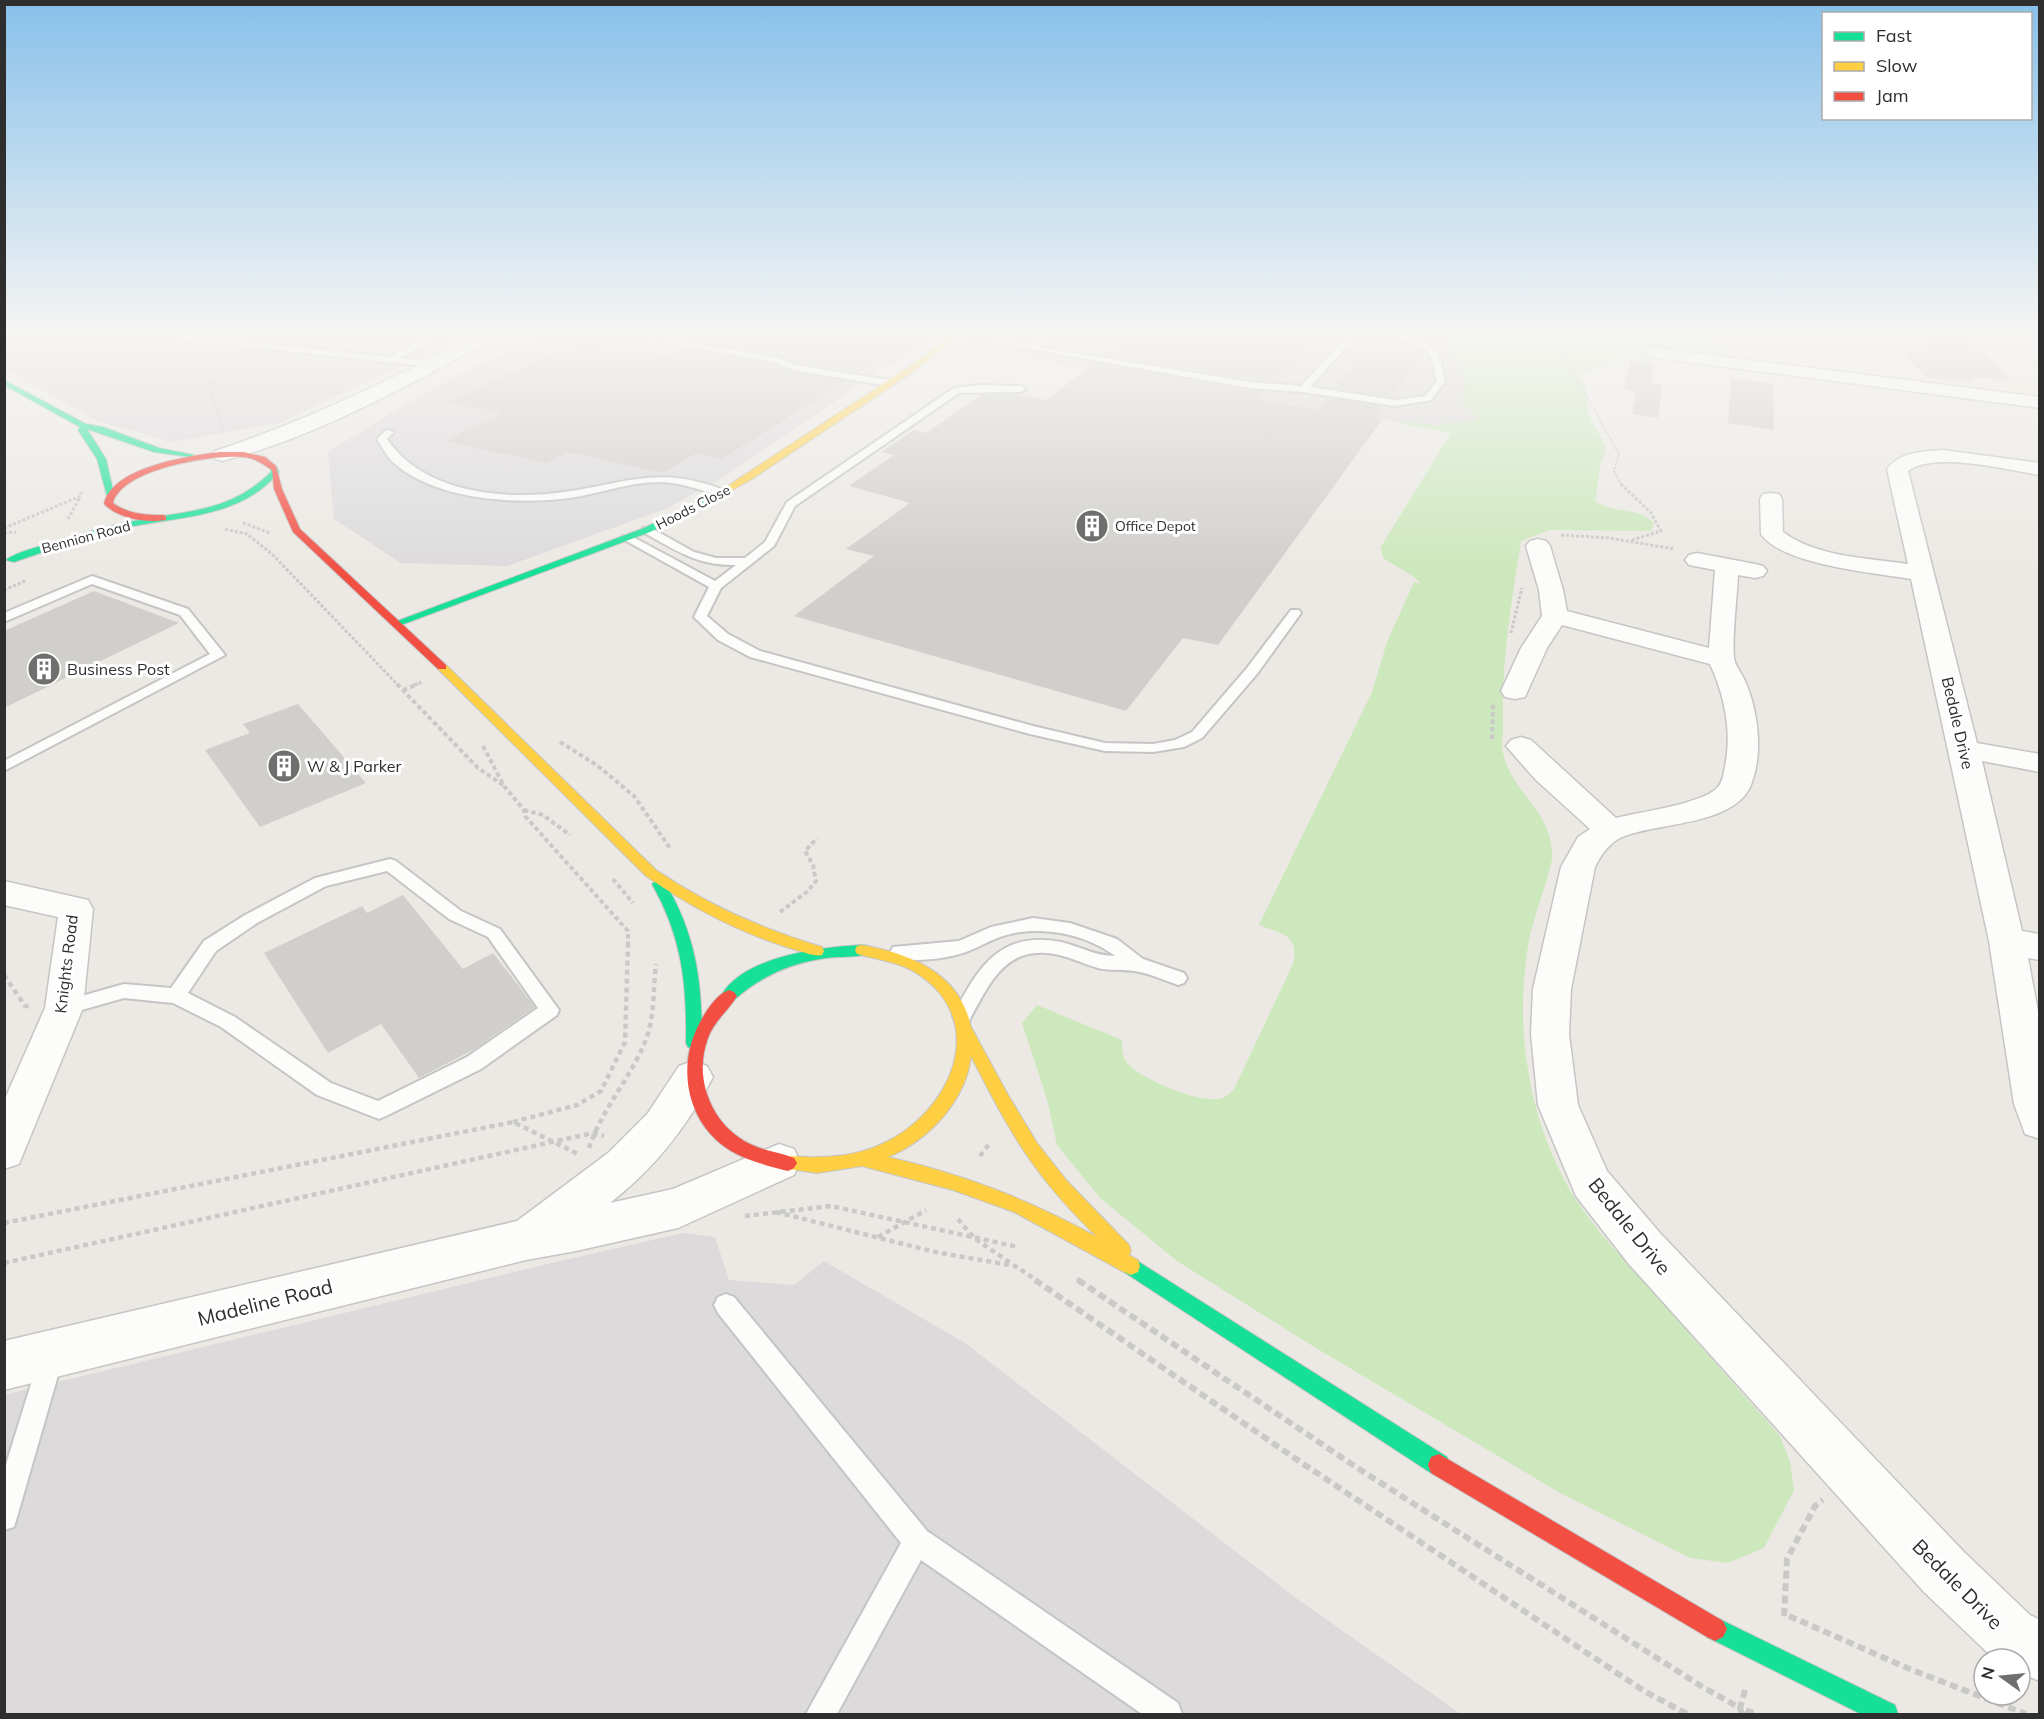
<svg xmlns="http://www.w3.org/2000/svg" width="2044" height="1719" font-family="Mulish,sans-serif">
  <style>
    .industrial { fill: #dcdadb }
    .education { fill: #efe8d9 }
    .green { fill: #cce8bc }
    .building { fill: #d1cfcb }
    .lines { fill: none; stroke-linecap: round; stroke-linejoin: round }
    .lane-casing { stroke: #c5c5c5; stroke-width: 4 }
    .street-casing { stroke: #c5c5c5; stroke-width: 3 }
    .fast-casing { stroke: #c5c5c5; stroke-width: 2 }
    .slow-casing { stroke: #c5c5c5; stroke-width: 2 }
    .jam-casing { stroke: #c5c5c5; stroke-width: 2 }
    .path-far4 { stroke: #c9c9c8; stroke-width: 2; stroke-dasharray: 2 1.5; stroke-linecap: butt }
    .path-far3 { stroke: #c9c9c8; stroke-width: 3; stroke-dasharray: 3 2; stroke-linecap: butt }
    .path-far2 { stroke: #c9c9c8; stroke-width: 4; stroke-dasharray: 4.5 3; stroke-linecap: butt }
    .path-far1 { stroke: #c9c9c8; stroke-width: 4.5; stroke-dasharray: 5 4; stroke-linecap: butt }
    .path { stroke: #c9c9c8; stroke-width: 6; stroke-dasharray: 8 4.5; stroke-linecap: butt }
    .lane { fill: #fcfcfb; fill-rule: evenodd }
    .street { fill: #fcfcfb; fill-rule: evenodd }
    .fast { fill: #16e098; fill-rule: evenodd }
    .slow { fill: #ffcf43; fill-rule: evenodd }
    .jam { fill: #f24e42; fill-rule: evenodd }
    .labels { text-anchor: middle; dominant-baseline: central; stroke-width: 6; stroke-linejoin: round; paint-order: stroke }
    .far-street-label { font-size: 14px; fill: #2e2e2e; stroke: #fff }
    .far-poi-label { font-size: 14px; fill: #2e2e2e; stroke: #fff; text-anchor: start }
    .poi-label { font-size: 16px; fill: #2e2e2e; stroke: #fff; text-anchor: start }
    .street-label { font-size: 16px; fill: #2e2e2e; stroke: #fff }
    .near-street-label { font-size: 20px; fill: #2e2e2e; stroke: #fff }
  </style>
  <rect width="100%" height="100%" fill="#ece9e4"/>
  <path class="industrial" d="M5,332h467l-192,91 -108,19 -75,-21 -92,-52z
    M556,332h138l195,33 -170,115 -54,29 -158,57 -106,-3 -67,-44 -6,-67 88,-54 64,-34z
    M982,332h502l-2,105 -520,-90z
    M683,1233l32,4 14,43 65,5 30,-24 141,82 331,255 165,116h-1456l-1,-319 552,-133z"/>
  <path class="education" d="M1684,332h310l45,38v27l-320,-43z"/>
  <path class="green" d="M1445,332h151l53,19 1,10 -28,-3 -3,4 -42,12c14,20 8,15 11,36 2,12 14,26 18,40l-5,11 -6,40c20,14 43,5 59,22l-3,8 -101,-1 -29,11c-9,60 -20,120 -18,180 1,10 -2,22 0,32 10,42 46,54 49,99 1,9 -3,18 -5,27 -7,24 -17,49 -20,74 -12,84 3,171 47,244 8,13 19,25 27,37l179,202 10,26 4,28 -30,58 -36,15 -38,-5 -130,-65 -249,-148 -134,-84 -77,-63 -43,-53 -10,-46 -25,-76 15,-18 85,35c0,9 0,16 5,23 15,17 75,42 96,35 4,-2 8,-6 11,-9l59,-125c7,-29 -11,-30 -34,-39l113,-233 15,-50 27,-60 7,2 -8,-8 -29,-17 -4,-11 71,-115 -50,-9 1,-3 32,4 45,-5 -16,-17 2,-24z
    M1629,332h65l16,7 -3,5 15,5 3,4c-17,2 -30,-2 -46,-4 -17,-3 -42,3 -50,-17z"/>
  <path class="building" d="M724,332h219l-51,32 -15,-3 -19,12 -62,-10 -17,-7 -78,-14z
    M1134,332h160l25,4 -45,46 -171,-27z
    M1923,332h37l47,42 -4,-1 7,7 -40,-3 4,4 -47,-3 -27,-28 23,2 -11,-10 23,1z
    M581,341l89,16 18,-8 88,16 17,7 53,9 -124,78 -27,-5 -32,19 -96,-21 -20,11 -102,-22 57,-28 -55,-11z
    M1373,344l51,8 -33,45 -56,-9z
    M1630,360l24,3 -3,20 11,2 -4,33 -26,-4 4,-22 -12,-2z
    M1094,363l171,28 -7,8 59,10 10,-11 56,9 -9,12 8,1 -164,225 -35,-7 -57,73 -332,-95 80,-60 -28,-7 64,-46 -61,-17 45,-31 -13,-3 33,-22 12,3 55,-38 34,-1 31,6z
    M1731,378l42,6 1,46 -46,-7z
    M94,591l85,32 -175,85v-77z
    M298,704l68,79 -106,44 -55,-77 45,-17 -7,-9z
    M403,895l60,74 30,-16 42,54 -62,43 -54,28 -38,-54 -53,29 -64,-100 98,-47 5,7z"/>
  <g class="lines">
    <defs>
      <path id="lane" d="M131,332h24l234,25 49,-25 8,1 -46,25 34,4 1,2 -4,3 -296,-33z
        M610,332h17l152,26 16,7 94,15 4,3 -4,3 -96,-16 -16,-7z
        M1049,332h9l-19,15 211,35 51,4 51,-54c23,0 72,-1 85,21 5,8 6,19 8,28l-14,19 -36,6 -92,-14 -53,-4 -298,-53 4,-2 75,12zM1358,335c18,1 61,2 71,19 5,7 5,18 8,27l-12,15 -30,4 -85,-13z
        M980,385l41,1 5,3 -5,3 -62,1 -164,113 -21,40 -53,42 -14,28 21,18 32,17 273,75 72,17 48,1 22,-4 17,-8 55,-64 44,-58h8l2,3 -44,61 -55,64 -18,9 -31,5 -48,-1 -75,-17 -280,-77 -32,-17 -24,-23 15,-30 -88,-49 2,-2h8l84,45 21,-16c-38,1 -61,-15 -93,-33v-4h8l43,24 22,6h29l20,-16 22,-40 167,-114z
        M386,430l8,2 -7,7c38,56 122,62 184,52 48,-7 82,-22 131,-8 9,2 19,5 25,10l-5,3c-21,-5 -40,-14 -63,-14 -31,0 -60,12 -90,16 -54,7 -135,2 -176,-36 -7,-6 -11,-16 -16,-23z
        M92,576l96,33 37,46 -221,116v-10l206,-107 -30,-39 -88,-31 -88,38v-9z
        M390,859l6,2 65,50 39,18 59,81 -2,5 -76,54 -95,47 -7,3 -62,-24 -96,-68 -48,-24 -49,-5 -60,17 -7,-2 -2,-5 2,-5 67,-19 47,4 33,-47 41,-26 70,-37zM387,871l62,48 39,18 50,71 -71,49 -89,44 -47,-18 -96,-66 -47,-24 28,-42 41,-28 69,-37z
        M1033,918l37,5 47,16 26,20 41,14 3,5 -3,5 -6,2c-14,-5 -29,-12 -44,-14 -12,-2 -24,0 -36,-3 -12,-3 -23,-9 -35,-12 -55,-15 -72,24 -94,65l-7,2 -7,-2 -2,-5c24,-47 46,-86 108,-74 18,4 34,14 54,14 -30,-23 -79,-32 -115,-19 -12,4 -22,11 -34,15 -21,7 -52,11 -73,5l-3,-5 3,-5 66,-6 32,-14z
        M726,1294l8,3 193,234 251,172 4,11h-40l-221,-154 -84,154h-31l95,-171 -183,-230 -4,-8 4,-8z
        M51,1346l9,3 3,9 -46,159 -3,10 -10,3v-59l35,-113 3,-9z"/>
      <path id="street" d="M484,332h20l-2,3c-88,46 -183,102 -280,126l-7,-2 -3,-4 3,-4c94,-31 181,-74 269,-119z
        M1996,332h18l8,8 -2,3h-12z
        M1655,348l385,49v11l-391,-51 -2,-4 2,-4z
        M1943,450l97,13v12c-33,-5 -105,-24 -132,-4l69,272 63,11v18l-58,-11 40,170 18,3v26l-12,-2 12,64v117l-15,-5 -11,-30 -25,-163 -78,-362c-36,-6 -129,-14 -150,-45l-1,-35 3,-5 8,-1 8,1 3,5 1,33c33,25 85,26 125,32l-21,-95c12,-17 37,-18 56,-19z
        M1538,539l8,2 4,5 13,44 4,21 142,37 6,-78 -26,-5 -4,-5 4,-5 8,-2 58,11 8,2 4,5 -4,5 -8,2 -17,-3c-1,23 -6,62 -4,83 1,8 9,17 12,25 12,29 17,69 6,99 -14,44 -94,40 -130,55 -13,6 -21,18 -27,30l-24,122 -2,45 9,71 29,66 53,62 304,319 66,63 10,5v61l-20,-8v-14h-24l-6,-4 -66,-63 -296,-329 -52,-67 -38,-91 -7,-71 2,-45 28,-122 17,-30 12,-8 -54,-49 -30,-34 5,-6 10,-3 10,3 85,78c24,-6 85,-14 101,-30 6,-6 6,-13 8,-21 7,-36 0,-70 -15,-103l-148,-39 -15,23 -22,49 -10,2 -10,-2 -4,-6 20,-43 21,-32 -3,-26 -13,-44 4,-5z
        M4,881l84,19 5,9 -10,99 -64,156 -15,5v-68l41,-93 13,-91 -54,-12z
        M693,1061l14,5 6,11c-26,50 -58,91 -103,126l63,-14 106,-45 15,5 6,13 -6,13 -116,53 -102,23 -50,9 -522,130v-49l513,-120 91,-68 40,-40 31,-47z"/>
      <path id="fast" d="M4,380l82,44 17,3 56,21 35,7 -4,2 -36,-5 -67,-23 19,30 8,35 -7,2 -10,-37 -19,-29 2,-3 -76,-42z
        M270,466h6l3,6c-40,48 -104,44 -160,57 -35,9 -70,21 -105,33l-8,-2c12,-9 33,-13 48,-18 26,-8 53,-16 80,-21 52,-10 97,-9 137,-49z
        M724,488l4,3 -1,2 -37,21 -40,18 -249,93h-8l-1,-2 252,-95z
        M659,879l5,2c32,53 38,100 38,162l-2,4 -6,2 -6,-2 -2,-4c1,-60 -4,-106 -34,-159z
        M862,945l5,1 2,4 -2,4c-13,4 -28,2 -41,4 -36,5 -65,18 -92,42l-5,2 -5,-2 -3,-4c22,-40 101,-49 141,-51z
        M1131,1257l316,200 3,8 -3,8 -8,3 -8,-3 -307,-201 -2,-6 2,-6z
        M1715,1617l180,88 3,9h-37l-154,-77 -4,-8 4,-8z"/>
      <path id="slow" d="M956,332h7l-50,40 -161,107 -25,14 -7,-2 187,-123z
        M442,664l4,1 210,205c52,35 106,59 166,77l2,4 -2,4c-8,2 -18,-3 -26,-5 -54,-16 -104,-42 -150,-74l-208,-207v-4z
        M862,945c49,9 98,28 109,82l37,68 29,48 30,38 62,64 2,6 -2,4 9,5 2,6 -2,6 -7,3 -7,-3 -110,-60 -61,-22 -91,-24 -45,7 -35,-5 -3,-5 3,-5c11,-4 24,0 36,-1 22,0 46,-4 66,-14 65,-30 106,-118 37,-167 -19,-14 -42,-16 -64,-22l-2,-4 2,-4zM971,1056c20,39 39,77 65,112 18,25 39,47 61,69 -70,-38 -131,-62 -209,-80 40,-16 78,-56 83,-101z"/>
      <path id="jam" d="M220,452h23l22,5 11,9 6,23 18,40 146,136v4h-8l-145,-137 -19,-43 -2,-19c-10,-6 -16,-12 -29,-13 -30,-3 -122,12 -130,46 15,11 32,12 50,12l3,1v4c-20,3 -47,-1 -62,-16 8,-37 84,-48 116,-52z
        M729,990l5,2 3,4c-9,15 -23,25 -29,42 -15,40 3,87 42,106 14,7 30,8 44,14l3,5 -3,5 -6,3c-19,-5 -40,-10 -57,-20 -44,-27 -55,-83 -32,-127 6,-11 17,-30 30,-34z
        M1439,1454l284,167 4,8 -4,8 -8,4 -8,-4 -276,-164 -3,-8 3,-8z"/>
    </defs>
    <use href="#lane" class="lane-casing"/>
    <use href="#street" class="street-casing"/>
    <use href="#fast" class="fast-casing"/>
    <use href="#slow" class="slow-casing"/>
    <use href="#jam" class="jam-casing"/>
    <path class="path-far4" d="M1601,332l35,12
      M1621,339l-5,3 -41,-1 -14,3v6l58,104 -5,17 8,15
      M2023,354l17,14
      M224,432l-17,-48 43,-21"/>
    <path class="path-far3" d="M1621,484l30,29 10,18 -29,9
      M68,519l12,-22
      M243,523l27,10
      M4,528l77,-32v-4
      M225,529l22,5 26,21 125,130
      M4,533l12,-1
      M1561,535l48,3 66,11
      M4,590l21,-9
      M1511,633l11,-45
      M414,685l8,-3"/>
    <path class="path-far2" d="M397,684l81,84 25,17
      M403,690l15,-6
      M1492,739l1,-34
      M560,742l38,24 36,30 36,52
      M483,746l21,40 20,24 1,6 103,115v13
      M524,810l19,5 27,20
      M613,879l20,24
      M780,912l28,-21 8,-10 -3,-16 -8,-14 12,-13"/>
    <path class="path-far1" d="M4,975l21,31h4
      M513,1122l64,-17 24,-14 24,-49 3,-99
      M589,1148c13,-39 41,-69 56,-106 10,-24 8,-53 11,-78
      M980,1156l10,-13
      M776,1212l159,40 80,14 23,15
      M745,1216l86,-10 187,41
      M958,1219l16,19 38,26
      M4,1223l509,-101 67,33
      M878,1237l48,-27
      M4,1263l589,-130 11,3
      M1077,1279l4,2"/>
    <path class="path" d="M1035,1280l258,177 351,234 43,23
      M1078,1280l284,191 339,215 39,22 2,6
      M1784,1616l3,-57 28,-53 8,-6
      M1789,1616l123,54 114,44
      M1745,1690l-5,18 16,6"/>
    <use href="#lane" class="lane"/>
    <use href="#street" class="street"/>
    <use href="#fast" class="fast"/>
    <use href="#slow" class="slow"/>
    <use href="#jam" class="jam"/>
  </g>
  <linearGradient id="sky" x2="0" y2="1"><stop stop-color="#87c0ea"/><stop offset="0.58" stop-color="#f6f5f3"/><stop offset="1" stop-color="#f6f5f3" stop-opacity="0"/></linearGradient>
  <rect width="2044" height="572" fill="url(#sky)"/>
  <defs>
    <symbol id="building-disc" viewBox="-11 -11 22 22"><circle r="9.5" fill="#706f6e" stroke="#fff"/><path d="M-4-6H4V6H1V3H-1V6H-4ZM-2.5-4.3h1.7v1.8h-1.7ZM.8-4.3h1.7v1.8H.8ZM-2.5-1h1.7V.8h-1.7ZM.8-1h1.7V.8H.8Z" fill="#fff"/></symbol>
  </defs>
  <g fill-rule="evenodd">
    <use href="#building-disc" x="1073" y="507" width="38" height="38"/>
    <use href="#building-disc" x="25" y="650" width="38" height="38"/>
    <use href="#building-disc" x="265" y="747" width="38" height="38"/>
  </g>
  <g class="labels">
    <g class="far-street-label">
      <text transform="translate(693 507) rotate(-27)">Hoods Close</text>
      <text transform="translate(86 537) rotate(-15)">Bennion Road</text>
    </g>
    <g class="far-poi-label">
      <text x="1115" y="526">Office Depot</text>
    </g>
    <g class="poi-label">
      <text x="67" y="669">Business Post</text>
      <text x="307" y="766">W &amp; J Parker</text>
    </g>
    <g class="street-label">
      <text transform="translate(1958 723) rotate(77)">Bedale Drive</text>
      <text transform="translate(66 964) rotate(-83)">Knights Road</text>
    </g>
    <g class="near-street-label">
      <text transform="translate(1630 1226) rotate(51)">Bedale Drive</text>
      <text transform="translate(265 1302) rotate(-14)">Madeline Road</text>
      <text transform="translate(1958 1584) rotate(45)">Bedale Drive</text>
    </g>
  </g>
  <rect width="2044" height="1719" fill="none" stroke="#2e2e2e" stroke-width="12"/>
  <rect x="1822" y="12" width="210" height="108" fill="#ffffff" stroke="#ababab" stroke-width="1.5"/>
  <rect x="1834" y="32" width="30" height="9" fill="#16e098" stroke="#ababab" stroke-width="1.5"/>
  <text x="1876" y="42" font-size="18" fill="#2e2e2e">Fast</text>
  <rect x="1834" y="62" width="30" height="9" fill="#ffcf43" stroke="#ababab" stroke-width="1.5"/>
  <text x="1876" y="72" font-size="18" fill="#2e2e2e">Slow</text>
  <rect x="1834" y="92" width="30" height="9" fill="#f24e42" stroke="#ababab" stroke-width="1.5"/>
  <text x="1876" y="102" font-size="18" fill="#2e2e2e">Jam</text>
  <g transform="translate(2002 1677) rotate(285)"><circle r="28" fill="#ffffff" stroke="#ababab" stroke-width="1.5"/>
  <path d="M0-4.5L10 22L0 15L-10 22Z" fill="#706f6e"/>
  <text y="-9" font-size="16" font-weight="bold" text-anchor="middle" fill="#2e2e2e">N</text>
  </g>
</svg>
